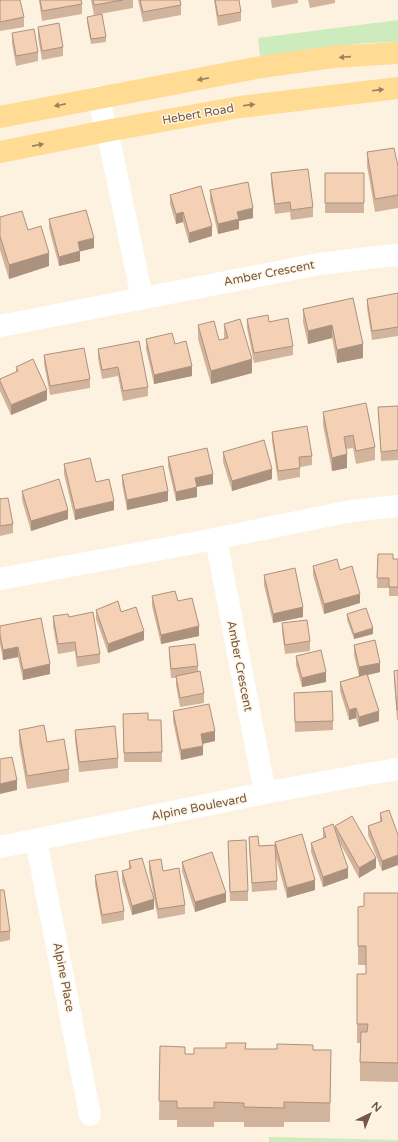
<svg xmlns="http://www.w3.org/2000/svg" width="398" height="1142" font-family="'Varela Round',sans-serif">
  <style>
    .grass { fill: #ceebbd }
    .park { fill: url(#park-tufts) }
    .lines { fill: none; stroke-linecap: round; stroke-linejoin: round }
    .minor { stroke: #fff; stroke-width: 22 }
    .major { stroke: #ffdb94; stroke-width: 22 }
    .wall { fill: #d2b39c }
    .shaded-wall { fill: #ab927f }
    .building { fill: #f4d0b5; stroke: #ab927f }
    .oneway { fill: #9e7f5d }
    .labels { text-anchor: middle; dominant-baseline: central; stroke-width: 3; stroke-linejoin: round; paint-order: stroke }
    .street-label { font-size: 12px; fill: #745846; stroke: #fff6e6 }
  </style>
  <defs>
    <pattern id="park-tufts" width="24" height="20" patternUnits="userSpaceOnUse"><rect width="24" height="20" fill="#ceebbd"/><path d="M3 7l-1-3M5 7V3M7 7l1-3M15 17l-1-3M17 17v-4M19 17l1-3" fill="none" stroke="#acc19b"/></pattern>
  </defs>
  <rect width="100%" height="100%" fill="#fdf2df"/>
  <path class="grass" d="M398,20v22l-34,1 -104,13 -2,-18z"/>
  <path class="park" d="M269,1137l129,3v2h-129z"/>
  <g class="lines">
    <path class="minor" d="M98,97l14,56 30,145
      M0,326l319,-62 66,-8 13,-1
      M216,539l49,254
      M0,579l194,-36 152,-31 22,-3 30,-3
      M36,840l54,275
      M0,847l265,-54 102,-19 31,-5"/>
    <path class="major" d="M0,117l261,-50 72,-10 65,-4
      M0,152l106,-21 134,-24 158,-19"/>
  </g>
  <path class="wall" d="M0,0l24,17v10l-24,4z
    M39,0h42l1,4v10l-40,7z
    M91,0h42v8l-39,7z
    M138,0h42l1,5v10l-38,7z
    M214,0h25l2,12v9l-23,5z
    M271,0h27v3l-26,5z
    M308,0h27v3l-25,5z
    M87,17l19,20v5l-15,2 -4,-22z
    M38,27l25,20v9l-21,4 -4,-23z
    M12,33l26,19v9l-22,5 -4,-23z
    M367,152l31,14v42l-23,4 -8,-46z
    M271,173l42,34v10l-22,3 -1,-8 -15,2 -4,-31z
    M325,173h39v40h-39z
    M210,190l43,28 -14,3v8l-21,5 -8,-34z
    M170,195l42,41 -23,7 -6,-21 -7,2 -6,-20z
    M0,217l28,13 21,36 -40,13 -9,-29z
    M49,219l45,29 -14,3v10l-21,5 -10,-38z
    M398,293v43l-26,4 -5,-32v-9z
    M353,298l10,60 -26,5 -5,-25 -24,6 -5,-22v-13z
    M247,319l22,3 24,24v9l-39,8 -7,-35z
    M224,324l28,49 -41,11 -13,-45v-14l21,15 5,-1z
    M146,339l29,5 17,32 -38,8 -8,-35z
    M98,349l50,38v9l-25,5 -5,-25 -16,3 -4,-21z
    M44,355l46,24v9l-40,7 -6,-31z
    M16,367l31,33 -36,15 -11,-24v-12l16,-7z
    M398,406v54l-17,1 -3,-54z
    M323,412l52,35v13l-19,4 -3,-16 -7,1 1,19 -15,3 -9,-46z
    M272,432l40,24v9l-12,2v10l-22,4 -6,-40z
    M223,452l49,27 -40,12 -9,-29z
    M168,457l45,27 -16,3v10l-21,4 -8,-35z
    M64,464l32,18 18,28 -39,10 -11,-46z
    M122,475l46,26 -41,9 -5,-26z
    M22,491l46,28 -37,12 -9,-31z
    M0,498l13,26v9l-13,3z
    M378,554l15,5h5v37h-9v-8h-12z
    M313,566l27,4 20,33 -36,11 -11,-39z
    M264,575l39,42 -30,6 -9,-38z
    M152,596l26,5 21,35 -38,8 -9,-38z
    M96,610l25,2 23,28 -36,13 -12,-34z
    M347,614l26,20 -19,5 -7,-19z
    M53,616l16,1 31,37v9l-23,4 -2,-16 -17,3 -5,-28z
    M282,623l28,18v10l-25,3 -3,-22z
    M0,626l50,48 -27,6 -5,-23 -15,3 -3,-16z
    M354,645l26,27 -12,3 11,46 -20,6 -3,-9 -7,2 -9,-29v-9l19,-6 -5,-21z
    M169,647l29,19v5l6,22v10l-24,4 -4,-22v-7h-5l-2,-22z
    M296,656l30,26 -24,5 -6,-22z
    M398,670v50h-1l-3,-40v-9z
    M294,693l39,28v9l-38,2z
    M173,711l42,30 -12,3v11l-22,5 -8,-39z
    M123,714l25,6 14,32v10h-38z
    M19,730l28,12 22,27v13l-42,7 -8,-46z
    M75,730l43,28v10l-39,4 -4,-32z
    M389,810l-7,61 -14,-36v-9l12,-4v-9z
    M335,826l41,42 -17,10 -19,-35 8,35 -25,9 -12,-35v-9l12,-5v-10l12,2z
    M249,837l10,9 16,-1v-3l40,48 -28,8 -12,-44 2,27v9l-25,2 -3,-46z
    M228,841l20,50v10h-18z
    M129,861l25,48 -22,6 -10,-34v-10l7,-2z
    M149,861l14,10 22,34v9l-27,5 -9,-48z
    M182,862l44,40 -31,10 -13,-41z
    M95,875l29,36v9l-22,4 -7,-40z
    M0,890l10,41v9l-10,2z
    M398,893v189l-38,-1v-38h-3v-69h9v-9h-8v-58l6,-1z
    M160,1046l25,8h9l52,-5 85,1 -1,72h-46v5h-40v-5h-30v5h-37v-7h-18z"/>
  <path class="shaded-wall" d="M253,208v10l-14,3v8l-21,5v-10l19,-12z
    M183,212v10l-7,2v-10z
    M212,226v10l-23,7v-10z
    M94,238v10l-16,4v-10z
    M80,251v10l-21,5v-9z
    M49,253v13l-40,13v-14z
    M332,325v13l-24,6v-13z
    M363,344v14l-26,5v-13z
    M252,359v14l-41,11v-13z
    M192,366v10l-38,8v-9z
    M47,390v10l-36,15v-10z
    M347,454v14l-15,3v-13z
    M272,469v10l-40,12v-10z
    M213,474v10l-18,3v-9z
    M197,487v10l-21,4v-9z
    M168,491v10l-41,9v-10z
    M114,501v9l-39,10v-10z
    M68,510v9l-37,12v-10z
    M360,594v9l-36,11v-10z
    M303,607v10l-30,6v-9z
    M199,626v10l-38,8v-9z
    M373,628v6l-19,5v-5z
    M144,631v9l-36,13v-9z
    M18,647v10l-15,3v-10z
    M380,663v9l-21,5v-10z
    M50,664v10l-27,6v-10z
    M326,672v10l-24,5v-9z
    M356,708v10l-7,2v-10z
    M379,711v10l-20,6v-10z
    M215,731v10l-14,3v-10z
    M203,746v9l-22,5v-10z
    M17,780v10l-17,4v-10z
    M398,855v10l-16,6v-10z
    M376,858v10l-17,10v-10z
    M348,868v10l-25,9v-10z
    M315,880v10l-28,8v-10z
    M226,893v9l-31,10v-10z
    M154,899v10l-22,6v-9z"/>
  <path class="building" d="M0,0h20l4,17 -24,5z
    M40,0h41l1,4 -40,7z
    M93,0h30l-29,5z
    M140,0h40l1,5 -38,7z
    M215,0h24l2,12 -23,4z
    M102,14l4,23 -15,2 -4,-22z
    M59,23l4,24 -21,4 -4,-24z
    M34,29l4,23 -22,4 -4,-23z
    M394,148l4,18v29l-23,4 -8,-47z
    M308,169l5,38 -22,3 -1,-8 -15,2 -4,-31z
    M325,173h39v30h-39z
    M248,182l5,26 -16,4 2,7 -21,5 -8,-34z
    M201,186l11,40 -23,7 -6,-21 -7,2 -6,-19z
    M86,210l8,28 -16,4 2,9 -21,6 -10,-38z
    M22,211l6,19 13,-4 8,27 -40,12 -9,-29v-19z
    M398,293v34l-26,4 -5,-32z
    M353,298l10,46 -26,6 -5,-25 -24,6 -5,-22z
    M268,315l1,7 19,-4 5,28 -39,7 -7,-34z
    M240,319l12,40 -41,12 -13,-46 16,-4 5,19 9,-2 -4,-14z
    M172,333l3,11 11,-3 6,25 -38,9 -8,-36z
    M139,341l9,46 -25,4 -5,-24 -16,3 -4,-21z
    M84,348l6,31 -40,7 -6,-31z
    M33,359l14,31 -36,15 -11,-24v-2l18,-8 -2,-4z
    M366,403l9,44 -19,4 -3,-16 -9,2 3,17 -15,4 -9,-46z
    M398,406v44l-17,2 -3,-45z
    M307,426l5,30 -13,1 1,11 -22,3 -6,-39z
    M264,440l8,29 -40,12 -9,-29z
    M207,448l6,26 -18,4 2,9 -21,5 -8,-35z
    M90,458l6,24 13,-3 5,22 -39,9 -11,-46z
    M163,466l5,25 -41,9 -5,-25z
    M59,479l9,31 -37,11 -9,-30z
    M0,498v1l8,-1 5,26 -13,2z
    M378,554h15v5h5v28h-9v-9h-12z
    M337,559l3,11 12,-4 8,28 -36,10 -11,-38z
    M295,568l8,39 -30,7 -9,-39z
    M175,591l3,10 14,-3 7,28 -38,9 -9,-39z
    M118,601l3,11 15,-5 8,24 -36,13 -12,-34z
    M366,608l7,20 -19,6 -7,-20z
    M93,612l7,42 -23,3 -2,-15 -17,2 -5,-28 15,-2 1,3z
    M41,618l9,46 -27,6 -5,-23 -15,3 -3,-15v-9z
    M307,620l3,21 -25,4 -3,-22z
    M375,640l5,23 -21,4 -5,-22z
    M195,644l3,22 -27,3 -2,-22z
    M321,650l5,22 -24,6 -6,-22z
    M398,670v40h-1l-3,-39z
    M200,671l4,22 -24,5 -4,-22z
    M367,674l12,37 -20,6 -3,-9 -7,2 -9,-28z
    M332,691l1,30 -38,1 -1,-29z
    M209,704l6,27 -14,3 2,12 -22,4 -8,-39z
    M148,713v7h13l1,32 -38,1 -1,-39z
    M44,725l3,17 17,-3 5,30 -42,7 -8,-46z
    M115,726l3,32 -39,4 -4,-32z
    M12,757l5,23 -17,4v-25z
    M389,810l9,25v20l-16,6 -14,-35 14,-5 -2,-8z
    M352,816l24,42 -17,10 -24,-42z
    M333,824l15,44 -25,9 -12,-34 15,-6 -3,-9z
    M302,834l13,46 -28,8 -12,-46z
    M258,836l1,10 16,-1 2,36 -25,2 -3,-46z
    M246,840l2,51 -18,1 -2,-51z
    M212,852l14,41 -31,9 -13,-40z
    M142,858l12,41 -22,7 -10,-35 9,-3 -2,-7z
    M161,859l2,12 16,-3 6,37 -27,4 -9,-48z
    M117,871l7,40 -22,4 -7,-40z
    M0,890h4l6,41 -10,1z
    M364,893h34v170l-38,-1 1,-30h6l1,-8h-11v-50h9v-28h-8v-39l6,-1z
    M226,1043h20l-1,6h32v-5l36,1v5h18l-1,53 -46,-1v6l-40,-1v-4l-30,-1v6h-37v-7h-18l1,-55 25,1v7h9v-6h32z"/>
  <defs><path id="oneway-solid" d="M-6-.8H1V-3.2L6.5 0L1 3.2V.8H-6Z"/></defs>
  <g class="oneway">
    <use href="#oneway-solid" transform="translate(345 57) rotate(176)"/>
    <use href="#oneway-solid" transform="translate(203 79) rotate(169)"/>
    <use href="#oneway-solid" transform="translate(378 90) rotate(-7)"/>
    <use href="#oneway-solid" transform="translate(60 105) rotate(169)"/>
    <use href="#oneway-solid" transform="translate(249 105) rotate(-7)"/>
    <use href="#oneway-solid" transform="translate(38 145) rotate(-11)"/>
  </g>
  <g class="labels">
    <g class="street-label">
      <text transform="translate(198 114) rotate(-10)">Hebert Road</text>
      <text transform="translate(269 273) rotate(-11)">Amber Crescent</text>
      <text transform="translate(240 666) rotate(79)">Amber Crescent</text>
      <text transform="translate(199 807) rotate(-11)">Alpine Boulevard</text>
      <text transform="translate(64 977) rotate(79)">Alpine Place</text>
    </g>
  </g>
  <g transform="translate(370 1114) rotate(43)" stroke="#fff6e6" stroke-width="3" paint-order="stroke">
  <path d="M0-3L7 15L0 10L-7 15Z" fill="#745846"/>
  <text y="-6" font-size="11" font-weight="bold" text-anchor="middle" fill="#745846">N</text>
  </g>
</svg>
